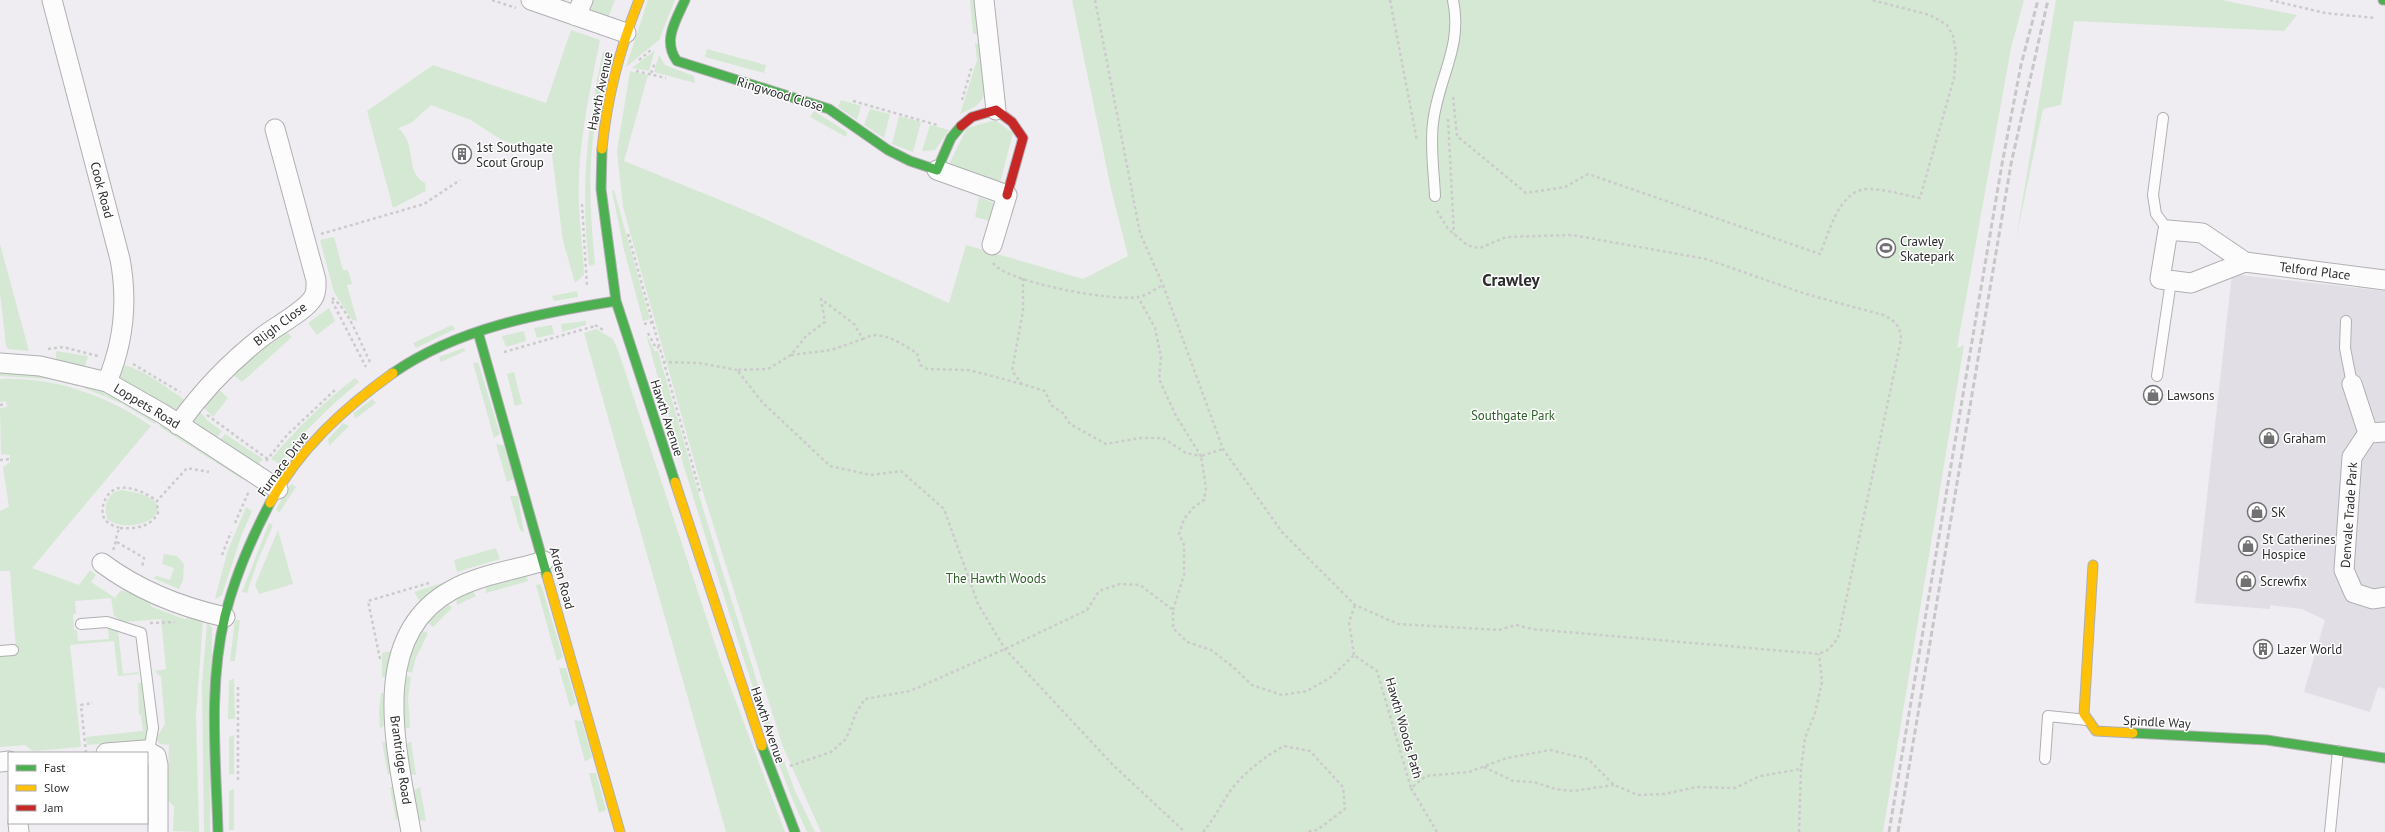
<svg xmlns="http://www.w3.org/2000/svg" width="2385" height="832" font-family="'PT Sans',sans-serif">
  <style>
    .built { fill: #e1dee6 }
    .green { fill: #d5e8d3 }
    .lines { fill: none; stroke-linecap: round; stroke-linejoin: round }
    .lane-casing { stroke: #b0afb2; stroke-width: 12 }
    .street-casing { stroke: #b0afb2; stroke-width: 21 }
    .fast-casing { stroke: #b0afb2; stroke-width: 11 }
    .slow-casing { stroke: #b0afb2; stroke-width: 11 }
    .jam-casing { stroke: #b0afb2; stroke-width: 11 }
    .path { stroke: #cbcbcc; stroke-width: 2.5; stroke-dasharray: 3 3; stroke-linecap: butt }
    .lane { stroke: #fdfcfd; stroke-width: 10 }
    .street { stroke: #fdfcfd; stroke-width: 19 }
    .fast { stroke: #4caf50; stroke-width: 9 }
    .slow { stroke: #ffc107; stroke-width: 9 }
    .jam { stroke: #c62828; stroke-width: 9 }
    .rail { stroke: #c7c7c8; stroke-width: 3; stroke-dasharray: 6 3; stroke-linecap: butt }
    .labels { text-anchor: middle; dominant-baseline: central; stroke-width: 3; stroke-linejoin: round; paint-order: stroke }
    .street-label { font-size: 13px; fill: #2d2c2e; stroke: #fff }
    .poi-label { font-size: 13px; fill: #2d2c2e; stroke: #fff; text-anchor: start }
    .park-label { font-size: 13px; fill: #2e6028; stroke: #fff }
    .district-label { font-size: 17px; font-weight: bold; fill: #2d2c2e; stroke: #fff }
  </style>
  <rect width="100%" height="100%" fill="#efedf1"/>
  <path class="built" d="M2232,274l153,17v398l-7,-2 -8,25 -66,-20 21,-72 -23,-11 -32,-4v4l-75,-6z"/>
  <path class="green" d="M590,0h25l-7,18c-10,-3 -20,-5 -18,-18z
    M648,0h27l-16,40 -33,27z
    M970,0h7l4,34h-8z
    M1072,0h952l-13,48 -54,300 7,-3 -81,487h-1062l-38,-85 -81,-258 -79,-282 -6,-56 13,-80 18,4 -24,86 123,50 202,92 17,-58 117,34 45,-23 -17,-67z
    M2056,0h165l76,15 -13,16 -210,-10 -13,84 -18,4 -27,130z
    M571,30l29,10c-9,45 -19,90 -21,136 -2,33 4,66 5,99l-9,8 -12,-42 -12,-94 -36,-2 -15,-6 -29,-19 -40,-15 -20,18 -13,5c21,18 5,42 27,55l1,8 -33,17 -26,-97 66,-46 113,38z
    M975,43l7,2c2,17 10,45 -3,58 -4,5 -13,8 -19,11l17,-54z
    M707,49l59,16 -2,8 -59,-16z
    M655,50l-6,21 -17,-3z
    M603,51c8,10 -4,48 -6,62 -10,50 -7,101 -2,151l-6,2c-9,-78 -2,-140 14,-215z
    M659,55l6,10 29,11 1,7 -41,-11z
    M841,100l20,6 -4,14 -19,-13z
    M870,109l20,5 -6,24 -20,-13z
    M814,111l33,21 -1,5 -36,-20z
    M899,116l22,6 -8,30 -21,-8z
    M995,120l18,13 -13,50 -48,-16 -2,-5 17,-34z
    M930,125l19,5 -14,20 -13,1z
    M614,190l36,129 -7,2 -19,-71 -12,-59z
    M979,197l15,6 4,4 -8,14 -15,-4z
    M334,237l9,33h5l4,14 -5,1 10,36 -5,-1 -18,-28 -14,-52z
    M0,244l29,107 -21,-2 -2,-3 -6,-54z
    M577,291l1,6 -24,4 -2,-5z
    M329,308l6,13 -18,14 -9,-12z
    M586,321v4l-24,7 -1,-8z
    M452,325l3,4 -39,19 -3,-5z
    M552,325l2,9 -17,4 -3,-10z
    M282,327l10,10 -50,45 -14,-11z
    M596,329l17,10 6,14 101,306 65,173h-59l-142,-499z
    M524,331l2,10 -20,6 -4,-11z
    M646,334l9,17h3l45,158 66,211 26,71 20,41h-8c-29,-62 -48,-126 -69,-191 -32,-102 -64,-203 -92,-307z
    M464,348l1,3 -24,11 -2,-5z
    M56,351l32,5 -4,14 -28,-7z
    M478,362l22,72 -6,4 -21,-75z
    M121,365c19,1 50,26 67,37l-10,10h-6l-52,-33z
    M0,369l80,12 -2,5 -30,-7 -48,-3z
    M514,372l8,32 -7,2 -8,-32z
    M355,378l4,4c-30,25 -57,50 -79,82l-9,-5c26,-31 53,-57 84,-81z
    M0,379c53,-3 109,17 151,47l-119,142 47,17 11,-15 6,5 -5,7 24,16 6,-8 26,9 5,8 32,12 9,-2 10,3 -7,96 3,116 -26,-1 1,-25 -7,-6 2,-55 -9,-1 -4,-5 9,-15 -4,-47 -6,-6 11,-2 -5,-50 -38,3 -9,-6 -3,-18 -36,3 1,13h-3l1,16h3l1,11 31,-2 -1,-12 10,4 5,43 16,-2v2l-21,2 -4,-35 -44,4 11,102 -48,4 -8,-6 -25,2v-92l13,1 3,-6 -6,-79h-10v-60l9,-4 -6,-40 7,-5v-7l-9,-1 -1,-46 7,-1 -1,-6 -6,1z
    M86,383l15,6 58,30 -4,5 -32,-20 -39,-16z
    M215,386l13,12 -15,19 -13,-13z
    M372,399l4,4 -21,16 -1,-6z
    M197,408l11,13 14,10 -7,9 -22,-15 -2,-6z
    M343,423l6,3 -20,20 -1,-7z
    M161,424l84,51 -3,4 -82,-52z
    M225,434l38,25 -7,8 -38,-24z
    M496,444l8,1 10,34 -7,3z
    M291,484l5,3 -17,26 -3,-4z
    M122,490c10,2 21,3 30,9 21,16 -20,36 -44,21 -5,-11 -2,-20 6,-28z
    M510,496h8l6,37 -4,-3z
    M246,507l6,4 -10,23 -20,61 -6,4 -1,-1 13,-48z
    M269,523l4,2 -16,38 -10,30 -5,-1z
    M278,530l15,54 -34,10 -4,-9z
    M496,548l4,11 -43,13 -3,-12z
    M164,554l13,2 7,8 -1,16 -4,9 -26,-11 4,-2 13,4 4,-12 -12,-4z
    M526,574l2,7 -42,12v-7z
    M455,579l-33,25 -8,-12z
    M541,584l22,73 -6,4 -21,-76z
    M472,590l4,6 -19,9 -1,-7z
    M448,604l4,4 -19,19 -6,-5z
    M235,620h5l-5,41h-5z
    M207,622l5,6 -2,204h-6l-2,-148z
    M421,630l7,3 -12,25 -4,15 -7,-2 10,-30z
    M395,650l-6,26 -7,1v-24z
    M559,668h7l10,35 -6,4z
    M405,676l6,1 -3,21 2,30h-8z
    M234,678l1,41h-7l1,-38z
    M144,682l4,45 -2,12 -4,2 -55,4 -1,-8 57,-6 -2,-16h-2l-1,-32z
    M381,693h7l-1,31 -7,4 -1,-16z
    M574,720l8,1 10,36 -7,5z
    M234,735v40l-5,-1v-37z
    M411,741l5,34 -7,-1 -5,-28z
    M382,742l8,1 4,27 -6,5z
    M589,773h7l10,37 -7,3z
    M390,787l8,1 5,28 -7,4z
    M420,787l6,34 -8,-1 -5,-29z
    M234,789v41h-5v-39z"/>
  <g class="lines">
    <defs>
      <path id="lane" d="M2163,118l-10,77 3,19 12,16
        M1435,196c-1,-24 -5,-49 -2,-73 5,-45 30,-75 20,-123
        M2346,321l-1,27 7,36
        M2157,376l14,-95
        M81,624l26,-2 34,11 12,95 -4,23
        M0,651l13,-1
        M2045,759l3,-43 39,4
        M2330,832l8,-81"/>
      <path id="street" d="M52,0l68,259c8,43 4,83 -13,123
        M531,0l95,33
        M984,0l12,110
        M576,16l7,-16
        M937,170l70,25 -15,50
        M2245,262l-43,-29 -34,-3 -8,49 31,4 54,-21 140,18
        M0,363l40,3 67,16 56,32 115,75
        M2352,384l16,49
        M178,425c24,-34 52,-63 84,-88 14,-11 42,-25 51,-39 4,-6 3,-12 3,-18l-41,-151
        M2385,432l-17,1 -16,24 -8,113 10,23 19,6 12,-2
        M102,563c36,27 79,44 123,54
        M106,753l39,-3 11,6 2,9v67
        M0,762l9,-1
        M18,823l1,9
        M411,832c-13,-77 -46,-195 41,-242 27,-15 62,-20 92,-29"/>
      <path id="fast" d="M685,0c-9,20 -23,41 -8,61l152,48 59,41 22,11 27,9 14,-32 10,-12
        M2383,0h2
        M602,149l-1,40 15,112 59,181
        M478,332l69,244
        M393,373c65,-45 147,-60 223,-72
        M2133,733l134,7 118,18
        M762,746l33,86
        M218,832c-2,-71 -10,-146 7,-216 10,-40 26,-77 45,-113"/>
      <path id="slow" d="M602,149c5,-52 18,-101 37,-149
        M675,482l87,264
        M270,503c29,-54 74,-95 123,-130
        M2093,565l-9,149 12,17 37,2
        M547,576l73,256"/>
      <path id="jam" d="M961,126l11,-9 24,-7 16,12 11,16 -16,57"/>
    </defs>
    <use href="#lane" class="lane-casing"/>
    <use href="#street" class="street-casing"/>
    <use href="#fast" class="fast-casing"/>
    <use href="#slow" class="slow-casing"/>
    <use href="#jam" class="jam-casing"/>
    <path class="path" d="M492,0l24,8
      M1095,0l45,233 23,52 60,164 59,83 73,73 43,19 101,6 17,-5 16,4 287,25 10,-5 9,-11 62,-293c3,-15 -3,-24 -17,-30l-77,-21 -100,-35 -134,-24 -66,2 -26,11 -7,-1 -6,-2 -19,-16 -12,-20
      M1390,0l27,141
      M2270,0l55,13 50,5
      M639,60l12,-10
      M636,71l30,7
      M651,73l4,-10
      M1453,97l4,39 69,57 39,-6 23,-13 232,80c9,-21 19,-65 48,-65 17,0 36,6 52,9l34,-120 2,-25 -3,-17 -6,-11 -17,-10 -58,-15
      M962,100l10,-34
      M853,101l84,24
      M1448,119l6,115
      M582,204l5,82
      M321,234l103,-30 36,-24
      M628,234l72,258
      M993,263c12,19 121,39 145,34 8,-1 17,-8 25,-12
      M1023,278v33l-11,60 10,13 23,7 6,14 12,8 7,11 36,20 35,-6h22l23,15 15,3 -25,-40 -17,-37 2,-22 -6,-29 -17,-31
      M332,298c17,11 29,47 39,66
      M332,301l34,66
      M644,324l9,-2
      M595,325l10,6
      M648,333l8,15 3,-1
      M48,349l15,-2 35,9
      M504,352l91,-26
      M791,355l40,-5 32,-11
      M663,362l36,1 38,7
      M133,364l47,28
      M1022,384l-53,-14 -42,-1 -7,-4 -3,-12c-16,-9 -36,-25 -54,-14l-9,-15 -33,-25 4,23 -19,14 -15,19 -23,14 -31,1 25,32 68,64 41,9 30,-4 43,38 34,95 27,45 108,116 72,67
      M0,405l6,-1
      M207,415l62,45
      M0,460l10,-1
      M266,461l21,-26 49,-46
      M235,523l14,-32
      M120,528c15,1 31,-1 38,-15l-1,-12
      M117,542l27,16 -2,10
      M113,550c4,-8 2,-15 7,-22 -6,-2 -13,-4 -16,-10 -5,-11 3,-28 15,-30 13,-2 29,6 38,13l30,-33 22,4
      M222,555l9,-23
      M1173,610l11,-35v-30l-5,-11 5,-15 10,-12 10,-7 2,-12 -5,-32 22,-7
      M150,623l25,-1
      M1354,655l-5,-33 6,-17
      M380,659l-12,-58 61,-18
      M238,687v93
      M86,753l-5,-48 12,-2
      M790,766l41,-14 15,-13 10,-26 9,-14 45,-8 95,-42 82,-39 12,-19 21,-7 20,1 33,25v18l14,14 24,8 21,16 20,19 30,10 25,-4 24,-14 23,-22 23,16 34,117 15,-12 43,-4 38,-14 43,-8 38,9 26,26 24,10 26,-1 33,-7 38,1 25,-12 41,-7
      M1484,767l29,14 21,1 21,7 18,2 41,-6
      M1411,788l26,44
      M1203,832c10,-12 17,-25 25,-38 13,-19 37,-38 56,-48l26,5 33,36 2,22 -28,21 -12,2
      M1799,832l2,-63 4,-31 10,-25 7,-31 -3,-28"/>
    <use href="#lane" class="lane"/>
    <use href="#street" class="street"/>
    <use href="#fast" class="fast"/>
    <use href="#slow" class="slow"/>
    <use href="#jam" class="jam"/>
    <path class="rail" d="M1889,832l113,-668 19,-99 17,-65
      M1898,832l113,-668 37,-164"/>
  </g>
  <defs>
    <symbol id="building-ring" viewBox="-11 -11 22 22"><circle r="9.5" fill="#fff" stroke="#717072" stroke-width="1.5"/><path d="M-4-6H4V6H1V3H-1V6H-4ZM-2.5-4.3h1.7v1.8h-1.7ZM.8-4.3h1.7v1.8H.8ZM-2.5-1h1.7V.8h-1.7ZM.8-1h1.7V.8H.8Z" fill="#717072"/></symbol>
    <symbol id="stadium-ring" viewBox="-11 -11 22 22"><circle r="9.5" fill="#fff" stroke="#717072" stroke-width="1.5"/><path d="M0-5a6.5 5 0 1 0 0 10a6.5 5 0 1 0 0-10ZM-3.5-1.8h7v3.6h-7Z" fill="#717072"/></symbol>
    <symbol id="shop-ring" viewBox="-11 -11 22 22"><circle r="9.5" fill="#fff" stroke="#717072" stroke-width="1.5"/><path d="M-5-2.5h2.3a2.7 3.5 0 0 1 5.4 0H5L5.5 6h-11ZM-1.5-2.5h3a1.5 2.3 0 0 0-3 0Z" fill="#717072"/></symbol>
  </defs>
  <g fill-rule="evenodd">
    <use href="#building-ring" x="451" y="143" width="22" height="22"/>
    <use href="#stadium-ring" x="1875" y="237" width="22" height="22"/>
    <use href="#shop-ring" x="2142" y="384" width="22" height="22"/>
    <use href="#shop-ring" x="2258" y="427" width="22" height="22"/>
    <use href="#shop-ring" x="2246" y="501" width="22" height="22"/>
    <use href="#shop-ring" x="2237" y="535" width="22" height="22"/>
    <use href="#shop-ring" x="2235" y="570" width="22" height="22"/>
    <use href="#building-ring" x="2252" y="638" width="22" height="22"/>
  </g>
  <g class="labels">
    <g class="street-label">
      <text transform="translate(600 91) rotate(-78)">Hawth Avenue</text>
      <text transform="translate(780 94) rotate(17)">Ringwood Close</text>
      <text transform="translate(102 190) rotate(75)">Cook Road</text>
      <text transform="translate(2315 271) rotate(7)">Telford Place</text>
      <text transform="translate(280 324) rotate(-37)">Bligh Close</text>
      <text transform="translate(147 406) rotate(31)">Loppets Road</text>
      <text transform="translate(667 418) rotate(72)">Hawth Avenue</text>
      <text transform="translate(283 464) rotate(-54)">Furnace Drive</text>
      <text transform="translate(2349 515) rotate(-86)">Denvale Trade Park</text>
      <text transform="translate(562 578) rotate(75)">Arden Road</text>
      <text transform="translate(2157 722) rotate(3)">Spindle Way</text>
      <text transform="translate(768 725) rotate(71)">Hawth Avenue</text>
      <text transform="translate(1404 728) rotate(74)">Hawth Woods Path</text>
      <text transform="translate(401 760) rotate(82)">Brantridge Road</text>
    </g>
    <g class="poi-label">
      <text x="476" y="147">1st Southgate<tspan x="476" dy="15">Scout Group</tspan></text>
      <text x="1900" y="241">Crawley<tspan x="1900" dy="15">Skatepark</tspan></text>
      <text x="2167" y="395">Lawsons</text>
      <text x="2283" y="438">Graham</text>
      <text x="2271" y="512">SK</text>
      <text x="2262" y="539">St Catherines<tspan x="2262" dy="15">Hospice</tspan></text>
      <text x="2260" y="581">Screwfix</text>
      <text x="2277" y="649">Lazer World</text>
    </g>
    <g class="park-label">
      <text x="1513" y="415">Southgate Park</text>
      <text x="996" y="578">The Hawth Woods</text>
    </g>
    <g class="district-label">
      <text x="1511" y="280">Crawley</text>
    </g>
  </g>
  <rect x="8" y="752" width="140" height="72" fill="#ffffff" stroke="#ababab"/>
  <rect x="16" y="765" width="20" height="6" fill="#4caf50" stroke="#ababab"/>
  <text x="44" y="772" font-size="12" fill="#2d2c2e">Fast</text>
  <rect x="16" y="785" width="20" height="6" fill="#ffc107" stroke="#ababab"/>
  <text x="44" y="792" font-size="12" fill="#2d2c2e">Slow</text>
  <rect x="16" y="805" width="20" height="6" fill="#c62828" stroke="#ababab"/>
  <text x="44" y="812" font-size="12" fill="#2d2c2e">Jam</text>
</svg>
